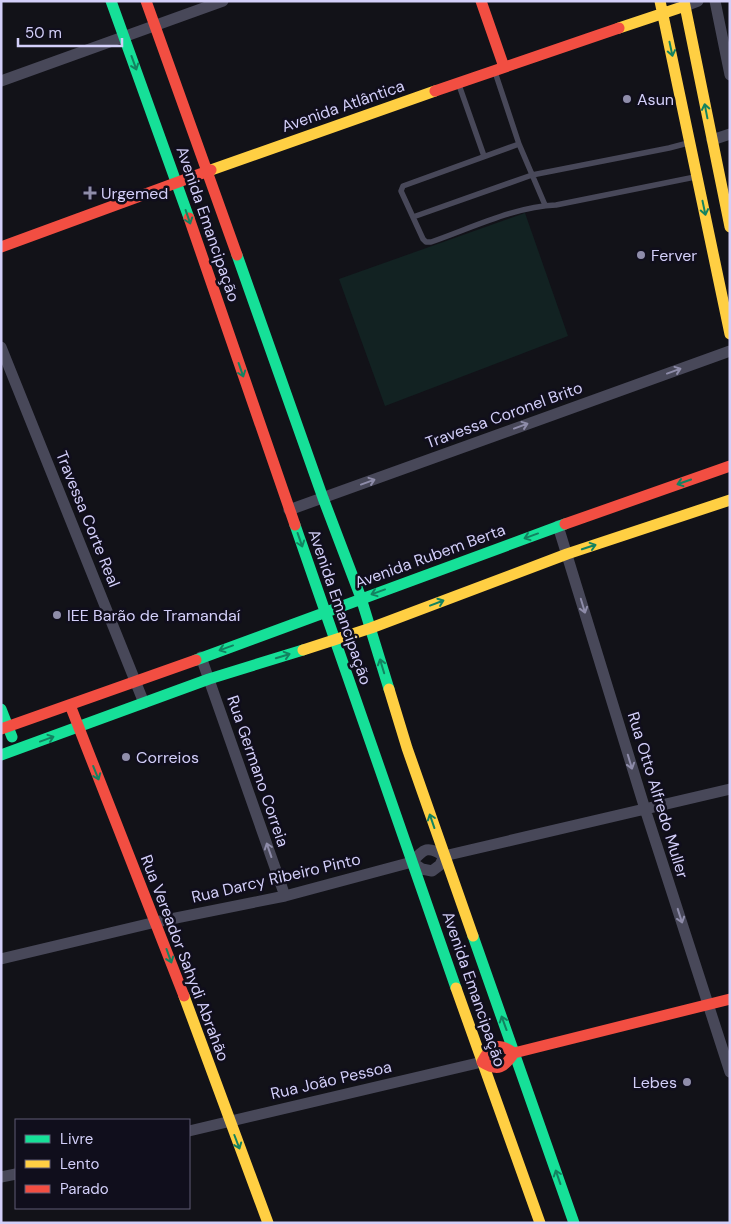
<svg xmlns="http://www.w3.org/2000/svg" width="731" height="1224" font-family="'DM Sans',sans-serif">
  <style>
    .green { fill: #122222 }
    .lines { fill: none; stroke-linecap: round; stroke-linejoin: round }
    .lane { stroke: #484859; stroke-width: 5.5 }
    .street { stroke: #484859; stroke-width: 11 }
    .fast { stroke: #16e098; stroke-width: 11 }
    .slow { stroke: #ffcf43; stroke-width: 11 }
    .jam { stroke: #f24e42; stroke-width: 11 }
    .oneway { stroke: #138260 }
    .oneway2 { stroke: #8e8ca9 }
    .poi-dot { fill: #8f8daa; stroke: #100e1c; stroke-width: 2 }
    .labels { text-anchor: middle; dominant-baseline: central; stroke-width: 5; stroke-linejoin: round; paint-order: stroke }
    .poi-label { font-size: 16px; fill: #d3cff9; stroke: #100e1c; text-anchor: start }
    .street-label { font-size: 16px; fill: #d3cff9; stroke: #100e1c }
  </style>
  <rect width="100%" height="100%" fill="#121218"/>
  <path class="green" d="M525,213l43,123 -183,70 -46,-127z"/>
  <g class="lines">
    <path class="lane" d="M495,72l24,72 26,61
      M459,85l25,71
      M519,144l-116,42 -2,5 22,48 3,3h5c38,-13 85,-36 125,-37l139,-28
      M413,217l119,-42 137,-27 19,-5"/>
    <path class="street" d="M715,1l15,74
      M685,6l13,-5
      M1,81l222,-80
      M712,140l18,-6
      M1,347l143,356
      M289,510l441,-159
      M558,526l87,283 85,263
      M201,657l84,239
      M412,862l10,7 10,2 8,-6 4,-9
      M1,959l155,-37 129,-26 127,-34c12,-13 15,-17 32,-6l286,-67
      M189,1131l293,-69
      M1,1177l15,-3"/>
    <path class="fast" d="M111,1l78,217
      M237,255l86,243 38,100 28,91
      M295,525l161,463
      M196,660l369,-136
      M1,709l11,28
      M1,755l208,-76 94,-29
      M473,936l101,287"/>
    <path class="slow" d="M660,1l70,333
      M684,1l46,226
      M619,28l66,-22
      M211,170l224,-79
      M303,650l68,-22 196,-74 163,-54
      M389,689l18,59 66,188
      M456,988l84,235
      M184,996l84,227"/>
    <path class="jam" d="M146,1l91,254
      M481,1l23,66
      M435,91l184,-63
      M189,218l106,307
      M1,247l210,-77
      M565,524l165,-58
      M70,705l114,291
      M1,729l195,-69
      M514,1053c-16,-11 -23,-8 -32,9 16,10 22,6 32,-9l216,-54"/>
  </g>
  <defs><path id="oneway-shaft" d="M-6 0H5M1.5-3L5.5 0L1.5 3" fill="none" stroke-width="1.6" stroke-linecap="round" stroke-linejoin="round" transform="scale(1.25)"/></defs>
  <g class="oneway">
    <use href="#oneway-shaft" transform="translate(671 49) rotate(78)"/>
    <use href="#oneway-shaft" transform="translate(134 63) rotate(70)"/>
    <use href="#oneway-shaft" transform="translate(706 111) rotate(-101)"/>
    <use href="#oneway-shaft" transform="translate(704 208) rotate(78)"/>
    <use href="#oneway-shaft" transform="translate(188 217) rotate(71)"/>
    <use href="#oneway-shaft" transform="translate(241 370) rotate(71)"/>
    <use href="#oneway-shaft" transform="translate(684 482) rotate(161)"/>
    <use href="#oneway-shaft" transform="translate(531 536) rotate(160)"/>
    <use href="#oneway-shaft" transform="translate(300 540) rotate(71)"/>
    <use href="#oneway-shaft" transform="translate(589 547) rotate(-18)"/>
    <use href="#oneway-shaft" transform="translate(378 592) rotate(160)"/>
    <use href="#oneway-shaft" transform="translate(437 603) rotate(-21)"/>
    <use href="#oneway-shaft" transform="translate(226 648) rotate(160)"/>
    <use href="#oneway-shaft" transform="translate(283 656) rotate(-17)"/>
    <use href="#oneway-shaft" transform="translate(382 666) rotate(-107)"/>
    <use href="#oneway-shaft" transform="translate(47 739) rotate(-20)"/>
    <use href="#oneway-shaft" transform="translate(96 773) rotate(68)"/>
    <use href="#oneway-shaft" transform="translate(432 821) rotate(-109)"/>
    <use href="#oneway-shaft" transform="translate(169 956) rotate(70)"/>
    <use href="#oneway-shaft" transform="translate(504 1023) rotate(-110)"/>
    <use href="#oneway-shaft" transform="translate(237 1142) rotate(69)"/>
    <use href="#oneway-shaft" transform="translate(558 1177) rotate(-109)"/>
  </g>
  <g class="oneway2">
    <use href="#oneway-shaft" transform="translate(674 371) rotate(-20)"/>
    <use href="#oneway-shaft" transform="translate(521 426) rotate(-20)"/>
    <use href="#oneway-shaft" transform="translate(368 482) rotate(-20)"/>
    <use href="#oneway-shaft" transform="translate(583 606) rotate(73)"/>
    <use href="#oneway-shaft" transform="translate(630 762) rotate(73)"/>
    <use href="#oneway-shaft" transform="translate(269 850) rotate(-109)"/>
    <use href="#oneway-shaft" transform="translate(680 916) rotate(72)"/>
  </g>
  <g class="poi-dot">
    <circle cx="627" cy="99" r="5"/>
    <path d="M87.5 185.5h5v5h5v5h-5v5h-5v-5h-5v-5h5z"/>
    <circle cx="641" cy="255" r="5"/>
    <circle cx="57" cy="615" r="5"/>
    <circle cx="126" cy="757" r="5"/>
    <circle cx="687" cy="1082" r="5"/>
  </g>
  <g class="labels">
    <g class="poi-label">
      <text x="637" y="99">Asun</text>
      <text x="101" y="193">Urgemed</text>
      <text x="651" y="255">Ferver</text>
      <text x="67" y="615">IEE Barão de Tramandaí</text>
      <text x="136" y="757">Correios</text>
      <text x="677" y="1082" text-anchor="end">Lebes</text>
    </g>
    <g class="street-label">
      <text transform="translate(343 106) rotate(-19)">Avenida Atlântica</text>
      <text transform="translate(208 224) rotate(71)">Avenida Emancipação</text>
      <text transform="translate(504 415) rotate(-20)">Travessa Coronel Brito</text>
      <text transform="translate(88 519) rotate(68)">Travessa Corte Real</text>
      <text transform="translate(430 556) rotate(-20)">Avenida Rubem Berta</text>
      <text transform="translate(340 607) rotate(71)">Avenida Emancipação</text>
      <text transform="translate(258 771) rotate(71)">Rua Germano Correia</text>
      <text transform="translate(658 795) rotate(73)">Rua Otto Alfredo Muller</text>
      <text transform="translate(276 878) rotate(-13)">Rua Darcy Ribeiro Pinto</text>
      <text transform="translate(185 958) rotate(69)">Rua Vereador Sahydi Abrahão</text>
      <text transform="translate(474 989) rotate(71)">Avenida Emancipação</text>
      <text transform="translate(331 1080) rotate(-13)">Rua João Pessoa</text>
    </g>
  </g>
  <rect width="731" height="1224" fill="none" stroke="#d3cff9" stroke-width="5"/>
  <rect x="15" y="1119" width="175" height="90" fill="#100e1c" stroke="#5e5b74"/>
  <rect x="25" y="1135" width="25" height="8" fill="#16e098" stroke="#5e5b74"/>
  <text x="60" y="1144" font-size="15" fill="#d3cff9">Livre</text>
  <rect x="25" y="1160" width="25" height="8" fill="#ffcf43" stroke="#5e5b74"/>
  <text x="60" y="1169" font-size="15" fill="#d3cff9">Lento</text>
  <rect x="25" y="1185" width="25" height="8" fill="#f24e42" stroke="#5e5b74"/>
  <text x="60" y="1194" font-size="15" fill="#d3cff9">Parado</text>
  <path d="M18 38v8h104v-8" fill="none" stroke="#d3cff9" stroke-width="2.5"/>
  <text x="25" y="38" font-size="15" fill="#d3cff9" stroke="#100e1c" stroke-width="4" paint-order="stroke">50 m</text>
</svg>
